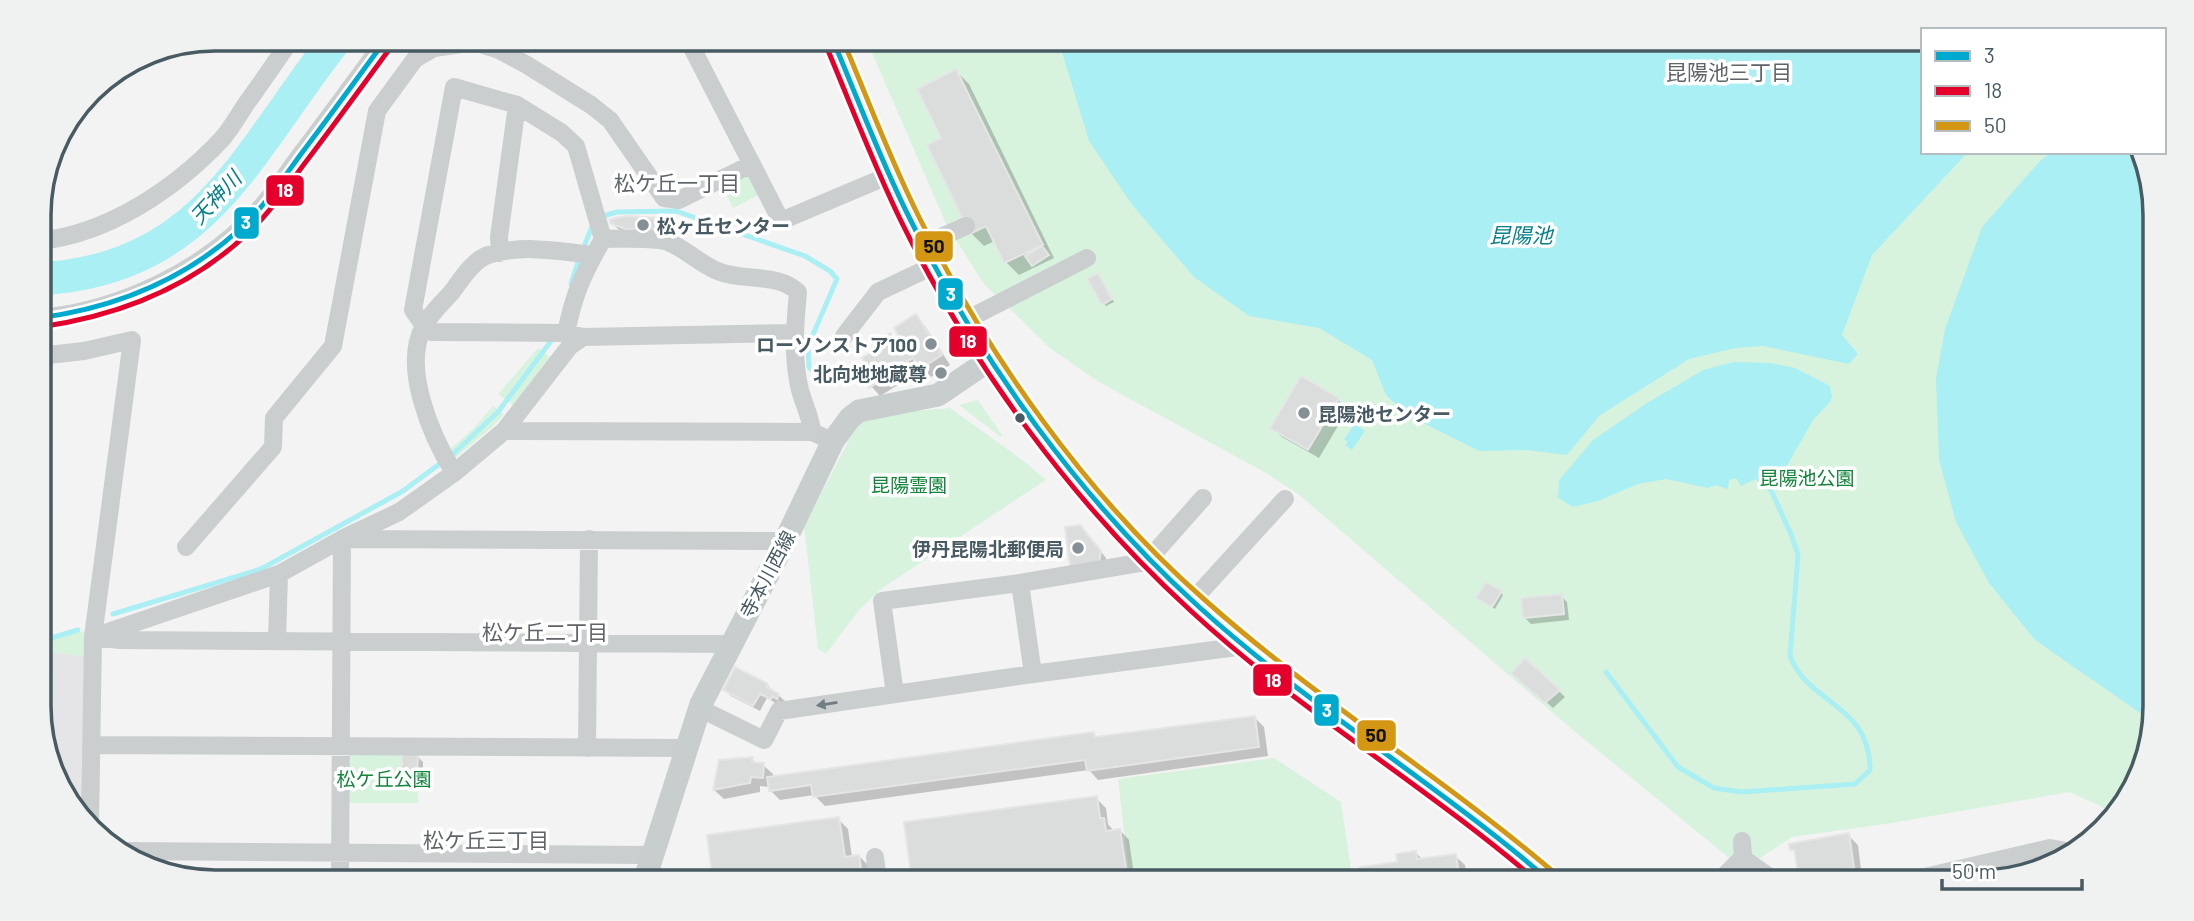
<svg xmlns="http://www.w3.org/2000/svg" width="2194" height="921" font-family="Barlow,'Noto Sans JP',sans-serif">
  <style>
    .education { fill: #e5e4e6 }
    .green { fill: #d7f3de }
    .water { fill: #aaeff3 }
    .shadow { fill: #0003 }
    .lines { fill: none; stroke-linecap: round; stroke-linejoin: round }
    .stream { stroke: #aaeff3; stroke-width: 5 }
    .river { stroke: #aaeff3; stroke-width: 33 }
    .building { fill: #dbdcdc; stroke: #e5e5e6; stroke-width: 2 }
    .minor { stroke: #cacecf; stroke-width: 18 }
    .major { stroke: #c8cdce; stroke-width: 23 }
    .bus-1-casing { stroke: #fff; stroke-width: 10 }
    .bus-2-casing { stroke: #fff; stroke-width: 10 }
    .bus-3-casing { stroke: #fff; stroke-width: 10 }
    .bus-1 { stroke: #00a9ce; stroke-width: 5 }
    .bus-2 { stroke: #e4002b; stroke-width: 5 }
    .bus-3 { stroke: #d49714; stroke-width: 5 }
    .oneway { fill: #6f7d83 }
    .poi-dot { fill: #849095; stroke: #fff; stroke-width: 2.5 }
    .bus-dot { fill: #485a62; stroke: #fff; stroke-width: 2.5 }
    .labels { text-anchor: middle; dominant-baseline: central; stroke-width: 7; stroke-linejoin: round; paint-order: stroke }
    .poi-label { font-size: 19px; font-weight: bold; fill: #485a62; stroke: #fff; text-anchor: end }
    .park-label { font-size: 19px; fill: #118539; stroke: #fff }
    .street-label { font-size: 19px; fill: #485a62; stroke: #fff }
    .neighbourhood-label { font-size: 21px; fill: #5e6468; stroke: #fff }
    .water-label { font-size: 21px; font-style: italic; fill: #068188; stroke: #fff }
    .rim { fill: none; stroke: #485a62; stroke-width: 3.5 }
    .line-badge { stroke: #fff; stroke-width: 2.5 }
    .badge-label { font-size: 19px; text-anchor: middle; font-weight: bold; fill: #fff }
    .pale-badge-label { font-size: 19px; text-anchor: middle; font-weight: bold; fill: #111 }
  </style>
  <rect width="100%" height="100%" fill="#f4f3f3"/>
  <path class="education" d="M40,651l44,5 -2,163 -7,-5 -35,-84z"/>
  <path class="green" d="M866,39h1057v113h215l16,39 1,516 -13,66 -29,39 -43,-20 -178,31 -100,14 -32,21 -26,4 -161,-132 -275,-236 -32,-21 -167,-91 -48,-33 -67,-65 -37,-58z
    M748,173l11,22 -26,13 -12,-25z
    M538,348l12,9 -37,48 -15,-11z
    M978,400l24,35 -1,2 -42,-32z
    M493,406l11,8 -13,14 -36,30 -6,-8 23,-20z
    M950,408l71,51 25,21 -165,109 -22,21 -33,44 -8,-5 -14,-123 52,-99 21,-13z
    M85,631l-1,25 -44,-5v-14l10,2z
    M40,670l14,4 -2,84 -12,-28z
    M349,752h70l-1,51h-69z
    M1274,758l67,44 12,80h-223l-12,-103z"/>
  <path class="water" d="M1058,39h865v113h45l-96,103 -30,80 16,19 -9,10 -86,-18 -28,2 -46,11 -90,57 -32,39 -40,-5 -48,1 -70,-35 -23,-21 -14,-35 -53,-32 -70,-12 -55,-39 -61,-71 -44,-65z
    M2052,152h86l16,39 1,516 -2,15 -118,-82 -46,-57 -33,-61 -17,-62 -3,-81 9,-50 37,-102 58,-66z
    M1733,362l37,1 25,5 35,18 2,12 -3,5 -16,17 -37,65 -14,1 -6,-7 -15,7 -5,-8 -7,2 -1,9 -13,-4 -7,3 -42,-9 -28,5 -40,17 -25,6 -15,-9 1,-18 34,-40 54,-37 56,-33z
    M1359,418l4,3 -3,6 5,4 -13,19 -7,-5 3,-3 -4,-3z"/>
  <path class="shadow" d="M956,71l13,13 85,174 -35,17 -13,-13 -11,-21 -11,5 -13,-13 -27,-94z
    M673,221l6,6 -1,11 -45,-3 -15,-6 -6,-6z
    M1100,278l14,24 -8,4 -2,-2z
    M916,317l9,9 25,39 -19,12 -10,-9 -5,3 1,2 -37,23 -9,-10 24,-45 6,-5z
    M1338,400l10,9 -29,49 -37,-21 -10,-9z
    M1086,533l20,25 -2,11 -26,3z
    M1501,593l2,2 -8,14 -14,-9z
    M1561,596l6,6 2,18 -38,4 -7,-7z
    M1520,679l39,12 6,6 -12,11z
    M767,685l18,16 -2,3 -5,-3 -1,3 -10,-6 -7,13 -29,-15 -6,-6z
    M1254,717l10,10 4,29 -170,24 -9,-10 -264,36 -11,-11 -34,5 -10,-10v-3l-10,-1v6l-36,7 -10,-9 6,-28 32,-3 5,5 6,1 10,9v4l321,-44 5,5z
    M417,756l6,6v27h-13l-6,-7z
    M1096,798l10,10 2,16 6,7 6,-1 9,10 6,42h-221l-8,-58z
    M838,819l10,10 4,28 7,-1 10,10 2,16h-156l-6,-45z
    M1848,835l10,10 4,33 -24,4h-33l-5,-5 -4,-24 -4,-4z
    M1416,853l7,7 32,-4 10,9 2,17h-103l-2,-14 37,-5z"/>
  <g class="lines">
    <path class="stream" d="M600,217l17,-5 59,-1 129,45 25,15 7,8 -29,67 1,21 15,17
      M585,244l8,-20
      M571,284l8,-25
      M452,455l46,-43 53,-71
      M113,614l148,-45 142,-78 35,-26
      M40,636l11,2 27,-8
      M1606,672l72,95 36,21 27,4 114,-8 15,-14c0,-67 -62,-65 -80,-114l8,-101 -7,-21 -22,-48"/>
    <path class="river" d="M39,279c168,-10 207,-127 298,-241"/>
  </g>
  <path class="building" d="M956,69l87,176 -39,18 -18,-37 -16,8 -43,-89 14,-7 -24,-49z
    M627,216l46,3v14l-48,-4 -15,-6v-3l5,-2z
    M1042,246l7,9 -17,11 -7,-10z
    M1098,273l14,26 -10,6 -15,-26z
    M916,314l26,41 -22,14 -7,-11 -6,3 2,2 -40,25 -13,-22 8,-5 -2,-3 18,-11 -3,-6 13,-8 4,6 5,-3 -5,-8z
    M1301,376l38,22 -31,52 -38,-22z
    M1080,525l21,26 -2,12 -29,3 -5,-39z
    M1486,582l16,9 -10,16 -16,-9z
    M1562,594l2,20 -41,4 -2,-20z
    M1525,658l35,32 -15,13 -34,-30z
    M735,667l33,17 -1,3 12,7 -2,5 -5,-3 -1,3 -11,-5 -7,12 -30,-16z
    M1255,716l4,31 -172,24 -2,-11 -272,37 -2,-12 -42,6 -2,-14 327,-45 1,5z
    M402,754h16l-1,29h-15z
    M753,757l-1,5 12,1 -1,15 -12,-1 -1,6 -37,7 6,-30z
    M1097,796l3,22h4l2,13 14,-2 8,53h-216l-8,-60z
    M839,817l6,40 14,-2 4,27h-150l-6,-47z
    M1849,833l5,35 -55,10 -5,-28h-4l-1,-6z
    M1416,851l1,8 39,-5 4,28h-98l-2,-15 37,-5 -1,-8z"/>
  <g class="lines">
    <path class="minor" d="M687,38l94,183 109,-46
      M603,239c15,0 53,-2 65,3 18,7 33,23 52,30 24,9 58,1 78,20 -3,32 -6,66 2,98 4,15 11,27 12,42
      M39,241c69,-7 136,-52 183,-102 9,-10 16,-23 24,-35 16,-22 31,-44 46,-66
      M923,245l43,-19
      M500,253l-1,-16 18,-132
      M39,318c81,-7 171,-50 224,-113 15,-17 27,-37 41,-55 28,-37 55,-74 83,-112
      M966,320l121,-62
      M566,333c8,-40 17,-59 37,-94l-27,-93 -14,-13 -45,-28 -63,-18 -41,223 11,16 7,6 135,1 17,4 212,-4
      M844,336l34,-44 57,-27
      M39,356l45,-5 48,-11 -39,297 -3,188
      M504,431l308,1 9,4
      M454,473c-22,-36 -53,-106 -30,-147 6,-12 18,-23 27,-33 10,-13 21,-32 37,-38 34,-11 71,-4 105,0
      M186,547l87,-100 1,-29 59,-72 44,-235 38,-52 19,-11 27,-4h19l19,6 28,15 64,40 19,15 54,78 15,2 73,-36
      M1149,559l54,-61
      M1020,583l13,91
      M1192,601l93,-102
      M99,635l180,-61 63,-35 57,-27 55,-39 50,-42 66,-85 13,-9
      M93,637l27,3 611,4
      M277,641l2,-67
      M895,694l-13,-93 138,-18 131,-22
      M699,708l65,32 15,-29 254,-37 211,-28
      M91,745l594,3
      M587,748l2,-209
      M124,851l528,4
      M875,857l3,25
      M1742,858l35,24
      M340,882l2,-343 443,2
      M1718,882l25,-25 -1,-16
      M1903,882l147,-34 22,4"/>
    <path class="major" d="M832,38c30,70 56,142 92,208 79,149 190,294 321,401 99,82 211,149 306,235
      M644,882l57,-178 84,-163 48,-100 17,-23 9,-7 79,-16 53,-36"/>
    <defs>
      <path id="bus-1" d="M832,38c26,61 49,124 79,183 71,142 169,278 287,385 111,101 240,178 353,276
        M39,318c75,-10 145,-38 201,-89 24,-22 42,-49 61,-75 29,-38 57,-77 86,-116"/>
      <path id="bus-2" d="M824,41c26,61 49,123 78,182 71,144 170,279 289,388 108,100 236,175 347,271
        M40,327c77,-11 150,-39 207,-93 24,-22 41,-49 61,-75 29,-38 57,-77 86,-116"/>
      <path id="bus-3" d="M842,38c25,59 47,119 76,177 69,140 170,283 288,386 111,99 238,177 351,274"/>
    </defs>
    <use href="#bus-1" class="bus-1-casing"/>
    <use href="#bus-2" class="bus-2-casing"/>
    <use href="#bus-3" class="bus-3-casing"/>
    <use href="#bus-1" class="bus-1"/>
    <use href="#bus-2" class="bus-2"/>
    <use href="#bus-3" class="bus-3"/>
  </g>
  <defs><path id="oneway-solid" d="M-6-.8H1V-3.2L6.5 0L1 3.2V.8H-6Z" transform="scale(1.75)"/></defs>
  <use class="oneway" href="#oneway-solid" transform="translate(827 704) rotate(171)"/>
  <g class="poi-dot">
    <circle cx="643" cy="225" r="7"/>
    <circle cx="931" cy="344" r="7"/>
    <circle cx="941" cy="373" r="7"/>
    <circle cx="1304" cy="413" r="7"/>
    <circle cx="1078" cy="548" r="7"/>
  </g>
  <circle class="bus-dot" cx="1020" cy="418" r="6"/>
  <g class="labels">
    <g class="poi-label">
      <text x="657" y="225" text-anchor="start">松ヶ丘センター</text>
      <text x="917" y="344">ローソンストア100</text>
      <text x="927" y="373">北向地地蔵尊</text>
      <text x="1318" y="413" text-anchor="start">昆陽池センター</text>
      <text x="1064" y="548">伊丹昆陽北郵便局</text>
    </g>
    <g class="park-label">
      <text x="1807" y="477">昆陽池公園</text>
      <text x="909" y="484">昆陽霊園</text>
      <text x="384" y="778">松ケ丘公園</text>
    </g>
    <g class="street-label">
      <text transform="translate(767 574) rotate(-62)">寺本川西線</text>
    </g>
    <g class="neighbourhood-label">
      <text x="1729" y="71">昆陽池三丁目</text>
      <text x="677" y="182">松ケ丘一丁目</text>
      <text x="545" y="631">松ケ丘二丁目</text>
      <text x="486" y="839">松ケ丘三丁目</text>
    </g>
    <g class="water-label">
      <text transform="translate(215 197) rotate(-47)">天神川</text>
      <text x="1521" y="234">昆陽池</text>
    </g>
  </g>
  <path d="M0 0H2194V921H0ZM215 51H1979A164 164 0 0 1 2143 215V706A164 164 0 0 1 1979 870H215A164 164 0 0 1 51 706V215A164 164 0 0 1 215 51Z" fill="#f0f2f2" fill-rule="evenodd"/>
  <path class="rim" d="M215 51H1979A164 164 0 0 1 2143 215V706A164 164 0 0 1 1979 870H215A164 164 0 0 1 51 706V215A164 164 0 0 1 215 51Z"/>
  <g class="line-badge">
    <rect x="265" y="174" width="40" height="33" rx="7" fill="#e4002b"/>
    <rect x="233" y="206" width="27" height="34" rx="7" fill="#00a9ce"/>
    <rect x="914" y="230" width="40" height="33" rx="7" fill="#d49714"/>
    <rect x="937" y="277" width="27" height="34" rx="7" fill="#00a9ce"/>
    <rect x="948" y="325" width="40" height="33" rx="7" fill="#e4002b"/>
    <rect x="1252" y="663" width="41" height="34" rx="7" fill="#e4002b"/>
    <rect x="1313" y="693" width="27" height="34" rx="7" fill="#00a9ce"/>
    <rect x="1356" y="719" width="41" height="33" rx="7" fill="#d49714"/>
  </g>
  <g class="badge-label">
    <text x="285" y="197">18</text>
    <text x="246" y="229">3</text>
    <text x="951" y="301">3</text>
    <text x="968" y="348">18</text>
    <text x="1273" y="687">18</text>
    <text x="1327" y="717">3</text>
  </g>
  <g class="pale-badge-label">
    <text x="934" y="253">50</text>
    <text x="1376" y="742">50</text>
  </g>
  <rect x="1921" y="28" width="245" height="126" fill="#ffffff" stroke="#b6bdc0" stroke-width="2"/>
  <rect x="1935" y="51" width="35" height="10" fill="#00a9ce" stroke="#b6bdc0" stroke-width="2"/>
  <text x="1984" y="63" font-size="21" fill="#485a62">3</text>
  <rect x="1935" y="86" width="35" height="10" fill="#e4002b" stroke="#b6bdc0" stroke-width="2"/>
  <text x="1984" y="98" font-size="21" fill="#485a62">18</text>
  <rect x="1935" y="121" width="35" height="10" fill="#d49714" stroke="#b6bdc0" stroke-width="2"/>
  <text x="1984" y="133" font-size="21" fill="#485a62">50</text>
  <path d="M1942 879v10h140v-10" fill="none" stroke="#485a62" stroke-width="3.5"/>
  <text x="1952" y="879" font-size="21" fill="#485a62" stroke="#ffffff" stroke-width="5" paint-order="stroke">50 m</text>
</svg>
